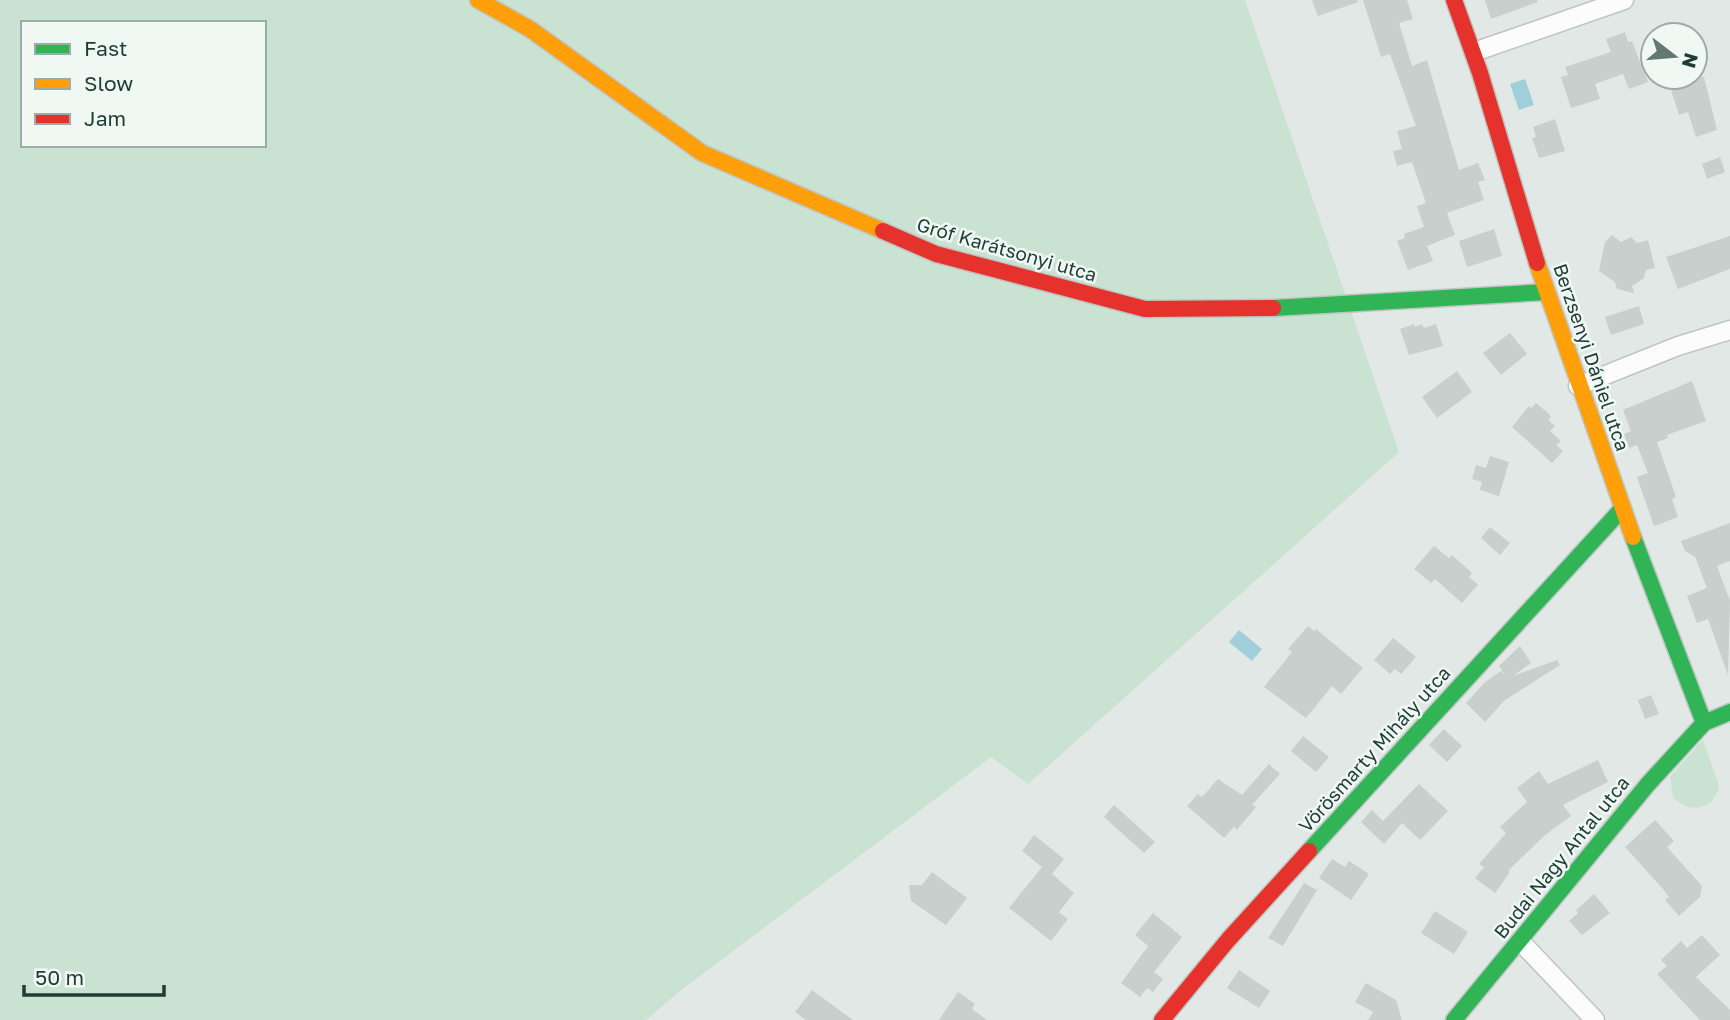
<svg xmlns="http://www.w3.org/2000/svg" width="1730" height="1020" font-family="'Golos Text',sans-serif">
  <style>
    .green { fill: #cae2d2; fill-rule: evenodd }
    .water { fill: #a0cfd9 }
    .building { fill: #c9cfcd }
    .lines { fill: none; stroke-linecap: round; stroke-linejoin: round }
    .street-casing { stroke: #bfc5c2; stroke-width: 21 }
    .fast-casing { stroke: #bec6c3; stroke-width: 19 }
    .slow-casing { stroke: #bec6c3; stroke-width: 19 }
    .jam-casing { stroke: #bec6c3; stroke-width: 19 }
    .street { stroke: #fbfcfb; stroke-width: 18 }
    .fast { stroke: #30b455; stroke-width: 16 }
    .slow { stroke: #ff9f0a; stroke-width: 16 }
    .jam { stroke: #e5322d; stroke-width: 16 }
    .labels { text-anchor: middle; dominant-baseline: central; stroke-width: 5; stroke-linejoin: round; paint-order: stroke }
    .street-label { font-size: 19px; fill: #1f3c35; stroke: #f0f8f4 }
  </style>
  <rect width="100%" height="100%" fill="#e2e8e5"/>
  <path class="green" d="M0,0h1245l154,452 -371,332 -37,-27 -311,234 -34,29h-646zM23,23h241v122h-241z
    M1703,740l16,46c-5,25 -30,28 -46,11l-3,-20z"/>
  <path class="water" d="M1525,79l9,26 -15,5 -9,-26z
    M1239,630l23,19 -10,12 -23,-19z"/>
  <path class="building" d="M1312,0h45l1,2 -40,14z
    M1363,0h44l6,19 -14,4 13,43 15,-6 32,110 19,-7 7,17 -7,2 6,18 -37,13 8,22 -28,11 6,15 -25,9 -11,-29 8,-3 -1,-4 20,-7 -7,-21 9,-3 -14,-41 -15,4 -4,-15 9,-2 -5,-18 19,-5 -26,-72 -9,3z
    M1485,0h52l1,2 -47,17z
    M1625,32l3,10 4,-1 16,41 -19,7 -6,-15 -28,10 5,15 -29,9 -10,-31 7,-2 -3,-8 46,-15 -5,-13z
    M1667,77h37l13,53 -21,7 -8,-25 -9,3z
    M1555,119l10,32 -26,7 -7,-20 4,-1 -3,-10z
    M1720,157l5,15 -18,7 -5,-15z
    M1494,229l8,27 -35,11 -8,-26z
    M1612,235l9,7 10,-5 6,6 11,-3 7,28 -9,2 -2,8 -12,8 2,7 -17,-4 -2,-7 -16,-11 6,-29z
    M1730,236v33l-52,20 -12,-32z
    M1639,306l5,18 -33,11 -6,-18z
    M1414,324l1,3 7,-3 2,4 12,-4 7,22 -34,9 -9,-26z
    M1510,333l17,21 -26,21 -18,-22z
    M1457,371l15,21 -35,26 -15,-21z
    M1692,381l14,40 -39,14 1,3 -11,4 19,55 -4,2 6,18 -24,9 -17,-49 11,-4 -11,-28 -8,3 -5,-14 7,-3 -8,-21z
    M1536,403l12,10 3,4 -3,3 7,6 -5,5 11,10 -5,4 7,6 -11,12 -40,-36 17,-21 2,2z
    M1490,456l19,6 -10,34 -19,-6 2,-8 -10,-3 4,-14 10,3z
    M1730,523v38l-13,5 13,35 -2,74 -20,-56 -11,4 -10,-27 20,-8 -12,-31 -10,-6 -4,-10z
    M1490,527l20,16 -10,12 -19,-17z
    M1434,546l15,12 3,-3 20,18 -3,4 9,8 -16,18 -27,-24 -4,4 -17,-14z
    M1308,626l6,5 2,-2 47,39 -22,26 -9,-8 -26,32 -42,-31 28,-35 -4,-3z
    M1393,638l23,19 -15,17 -6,-5 -5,5 -16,-14z
    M1520,646l11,17 -18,13 44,-16 3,5 -55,35 -20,22 -19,-19 19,-21 16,-11 6,8 -8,-13z
    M1651,695l8,19 -14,5 -7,-19z
    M1444,729l18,17 -15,16 -18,-17z
    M1303,736l26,21 -13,15 -25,-21z
    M1598,760l10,22 -45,23 8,11 -26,19 -37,36 2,1 -15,21 -20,-15 9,-11 -5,-3 27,-31 -6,-6 27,-25 -10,-14 22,-17 9,13z
    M1269,764l11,10 -28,31 4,2 -19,23 -3,-3 -10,11 -37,-32 11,-12 4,3 16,-18 24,16z
    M1419,784l29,27 -28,29 -18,-17 -18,21 -23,-22 11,-12 11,11z
    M1114,805l41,37 -11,11 -40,-36z
    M1655,820l19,21 -7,6 35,39 -2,11 -21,19 -14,-16 4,-3 -6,-8 -38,-42z
    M1034,835l30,24 -12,15 22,19 -15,19 9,7 -17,22 -42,-33 33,-41 -20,-16z
    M1332,859l13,8 4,-6 20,13 -18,26 -32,-22z
    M932,872l35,26 -21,27 -35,-24 -2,-16h13z
    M1304,883l13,7 -34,56 -15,-8z
    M1594,894l16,19 -28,22 -13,-14 9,-8 -2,-3z
    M1435,911l33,21 -14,22 -33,-21z
    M1153,913l29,24 -28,35 9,7 -10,13 -6,-4 -7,9 -19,-14 27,-37 -13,-11z
    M1702,935l18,20 -24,22 34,33v10h-30l-43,-46 10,-8 -6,-6 20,-19 6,7z
    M1239,970l31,21 -11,17 -32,-20z
    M1366,983l30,17 6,20h-34l5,-8 -18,-10z
    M812,990l41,30h-47l-11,-8z
    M958,992l17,12 -3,5 15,11h-48z"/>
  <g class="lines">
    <defs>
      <path id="street" d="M1474,52l150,-52
        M1578,386l100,-40 52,-16
        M1520,941l75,79"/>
      <path id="fast" d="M1273,308l273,-16
        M1633,537l71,186
        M1309,851l312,-341
        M1454,1020l194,-236 56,-61 26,-11"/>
      <path id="slow" d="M478,0l52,29 172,124 181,78
        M1537,263l96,274"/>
      <path id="jam" d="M1454,0l26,73 57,190
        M883,231l53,23 209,55 128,-1
        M1162,1020l66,-80 81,-89"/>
    </defs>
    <use href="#street" class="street-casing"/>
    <use href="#fast" class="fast-casing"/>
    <use href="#slow" class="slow-casing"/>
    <use href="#jam" class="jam-casing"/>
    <use href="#street" class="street"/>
    <use href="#fast" class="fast"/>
    <use href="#slow" class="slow"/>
    <use href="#jam" class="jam"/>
  </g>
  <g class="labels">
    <g class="street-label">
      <text transform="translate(1007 249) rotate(16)">Gróf Karátsonyi utca</text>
      <text transform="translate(1592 357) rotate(71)">Berzsenyi Dániel utca</text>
      <text transform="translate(1374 749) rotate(-48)">Vörösmarty Mihály utca</text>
      <text transform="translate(1561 857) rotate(-51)">Budai Nagy Antal utca</text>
    </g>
  </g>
  <rect x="21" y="21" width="245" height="126" fill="#f0f8f4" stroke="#9cada8" stroke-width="2"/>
  <rect x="35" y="44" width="35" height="10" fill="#30b455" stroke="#9cada8" stroke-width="2"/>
  <text x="84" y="56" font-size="21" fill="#1f3c35">Fast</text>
  <rect x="35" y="79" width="35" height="10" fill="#ff9f0a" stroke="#9cada8" stroke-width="2"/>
  <text x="84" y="91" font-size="21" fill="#1f3c35">Slow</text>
  <rect x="35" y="114" width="35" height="10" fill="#e5322d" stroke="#9cada8" stroke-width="2"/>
  <text x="84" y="126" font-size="21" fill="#1f3c35">Jam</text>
  <g transform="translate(1674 56) rotate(106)"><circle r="33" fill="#f0f8f4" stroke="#9cada8" stroke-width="2"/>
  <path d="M0-5L12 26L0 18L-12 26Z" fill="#637873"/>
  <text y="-10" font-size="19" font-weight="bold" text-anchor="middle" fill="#1f3c35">N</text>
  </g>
  <path d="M24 985v10h140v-10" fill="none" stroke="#1f3c35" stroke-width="3.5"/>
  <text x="35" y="985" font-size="21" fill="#1f3c35" stroke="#f0f8f4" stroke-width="5" paint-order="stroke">50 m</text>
</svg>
